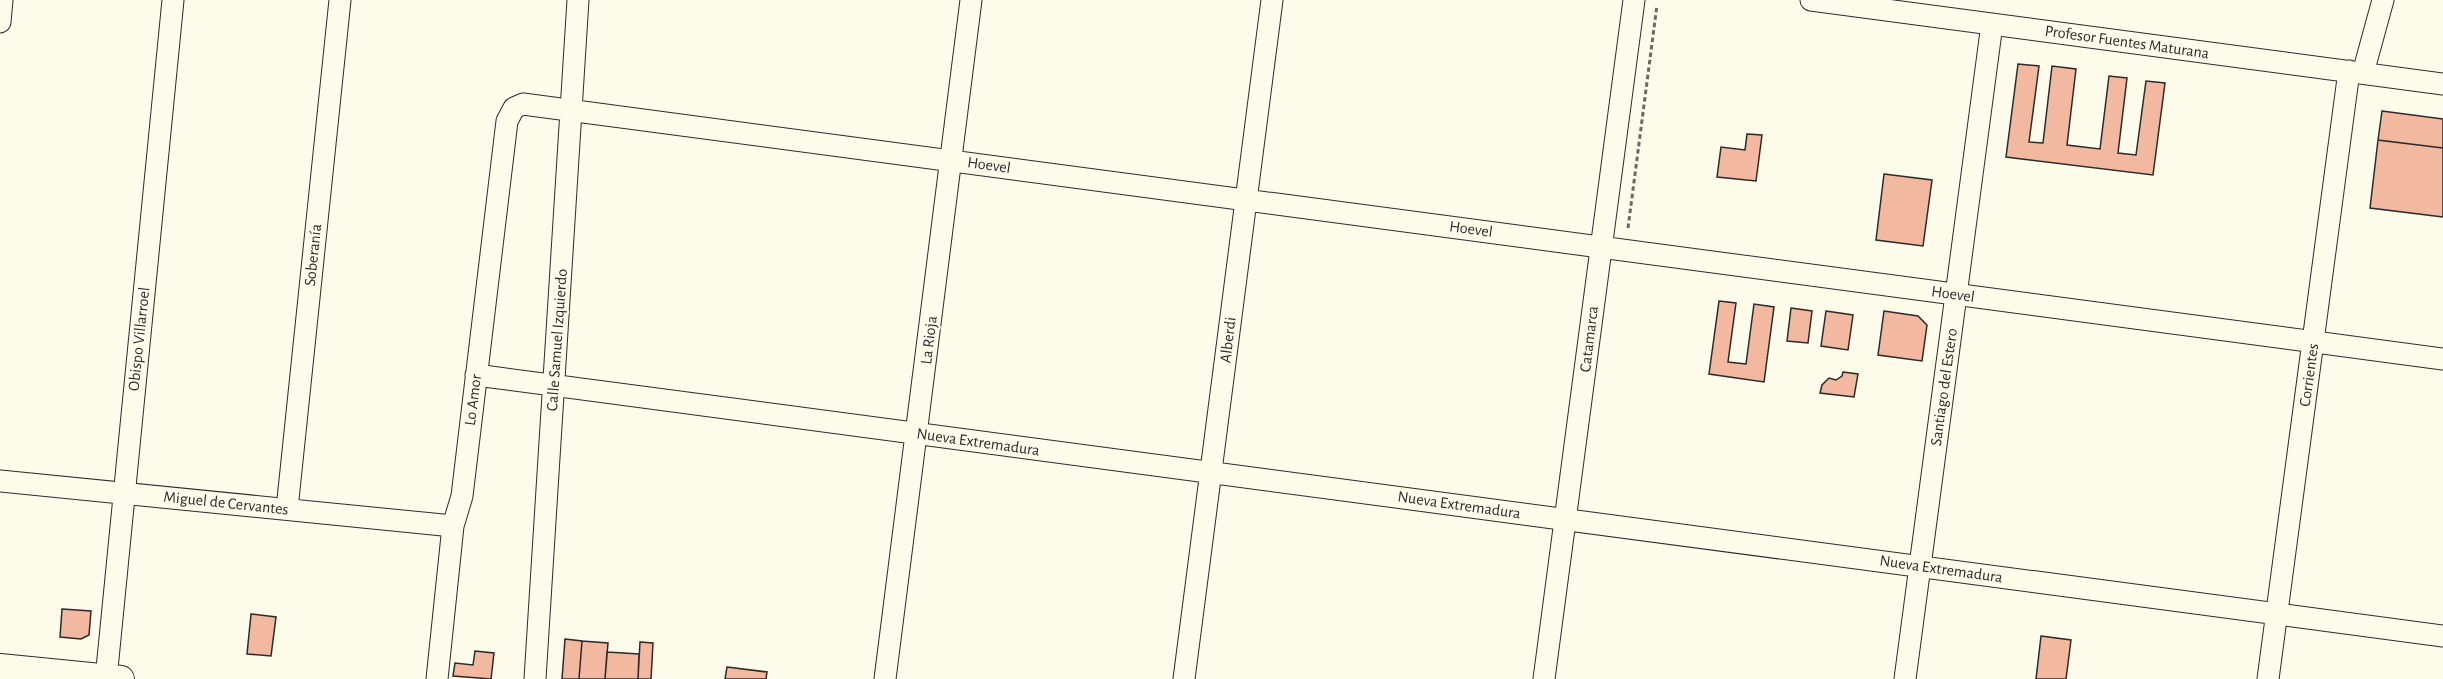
<svg xmlns="http://www.w3.org/2000/svg" width="2443" height="679" font-family="'Alegreya Sans',sans-serif">
  <style>
    .building { fill: #f2b8a0; stroke: #2b2b2b; stroke-width: 1.5 }
    .lines { fill: none; stroke-linecap: round; stroke-linejoin: round }
    .minor-casing { stroke: #2b2b2b; stroke-width: 23 }
    .major-casing { stroke: #2b2b2b; stroke-width: 28 }
    .path { stroke: #6a6964; stroke-width: 3; stroke-dasharray: 4.5 3; stroke-linecap: butt }
    .minor { stroke: #fdfbea; stroke-width: 21 }
    .major { stroke: #fdfbea; stroke-width: 26 }
    .labels { text-anchor: middle; dominant-baseline: central; stroke-width: 4.5; stroke-linejoin: round; paint-order: stroke }
    .street-label { font-size: 16px; fill: #2b2b2b; stroke: #fdfbea }
  </style>
  <rect width="100%" height="100%" fill="#fdfbea"/>
  <path class="building" d="M2018,64l21,2 -10,76 14,1 9,-77 24,3 -9,76 33,4 9,-73 18,2 -9,75 18,2 10,-74 19,2 -12,92 -147,-18z
    M2382,111l61,8v29l-65,-8z
    M1747,134l15,1 -6,46 -39,-4 4,-30 24,3z
    M2378,140l65,8v69l-73,-9z
    M1884,174l48,6 -9,66 -47,-6z
    M1719,301l17,2 -8,59 18,2 8,-60 20,3 -10,75 -55,-8z
    M1791,308l21,3 -4,32 -21,-2z
    M1826,311l27,4 -5,35 -27,-4z
    M1884,311l34,5 9,9 -5,36 -44,-6z
    M1843,372l15,2 -4,23 -34,-4 2,-8 7,-7 7,2 6,-4z
    M62,609l29,2 -2,24 -8,4 -21,-2z
    M251,614l25,3 -5,39 -24,-2z
    M2041,636l30,4 -5,39h-30z
    M565,639l17,2 -3,38h-17z
    M582,641l26,2 -3,36h-26z
    M640,642l13,1 -2,36h-13z
    M475,651l19,2 -3,26 -38,-3 2,-13 18,2z
    M607,652l32,2 -1,25h-33z
    M727,667l40,5 -1,7h-41z"/>
  <g class="lines">
    <defs>
      <path id="minor" d="M1811,0l632,84
        M0,22l2,-22
        M2363,73l20,-73
        M476,375l1967,261
        M0,481l453,45
        M287,509l53,-509
        M106,679l67,-679
        M437,679l16,-153 9,-30 45,-375 7,-13 9,-4 1920,255
        M535,679l43,-679
        M885,679l86,-679
        M1184,679l88,-679
        M1544,679l90,-679
        M1905,679l87,-655
        M2268,679l81,-608"/>
      <path id="major" d="M0,667l121,12"/>
    </defs>
    <use href="#minor" class="minor-casing"/>
    <use href="#major" class="major-casing"/>
    <path class="path" d="M1628,228l29,-223"/>
    <use href="#minor" class="minor"/>
    <use href="#major" class="major"/>
  </g>
  <g class="labels">
    <g class="street-label">
      <text transform="translate(2127 42) rotate(8)">Profesor Fuentes Maturana</text>
      <text transform="translate(989 165) rotate(8)">Hoevel</text>
      <text transform="translate(1471 229) rotate(8)">Hoevel</text>
      <text transform="translate(313 255) rotate(-84)">Soberanía</text>
      <text transform="translate(1953 294) rotate(8)">Hoevel</text>
      <text transform="translate(139 339) rotate(-84)">Obispo Villarroel</text>
      <text transform="translate(1589 339) rotate(-83)">Catamarca</text>
      <text transform="translate(557 340) rotate(-86)">Calle Samuel Izquierdo</text>
      <text transform="translate(929 340) rotate(-83)">La Rioja</text>
      <text transform="translate(1228 340) rotate(-83)">Alberdi</text>
      <text transform="translate(2309 375) rotate(-82)">Corrientes</text>
      <text transform="translate(1944 387) rotate(-82)">Santiago del Estero</text>
      <text transform="translate(473 400) rotate(-83)">Lo Amor</text>
      <text transform="translate(978 442) rotate(8)">Nueva Extremadura</text>
      <text transform="translate(226 503) rotate(6)">Miguel de Cervantes</text>
      <text transform="translate(1459 505) rotate(8)">Nueva Extremadura</text>
      <text transform="translate(1941 569) rotate(8)">Nueva Extremadura</text>
    </g>
  </g>
</svg>
